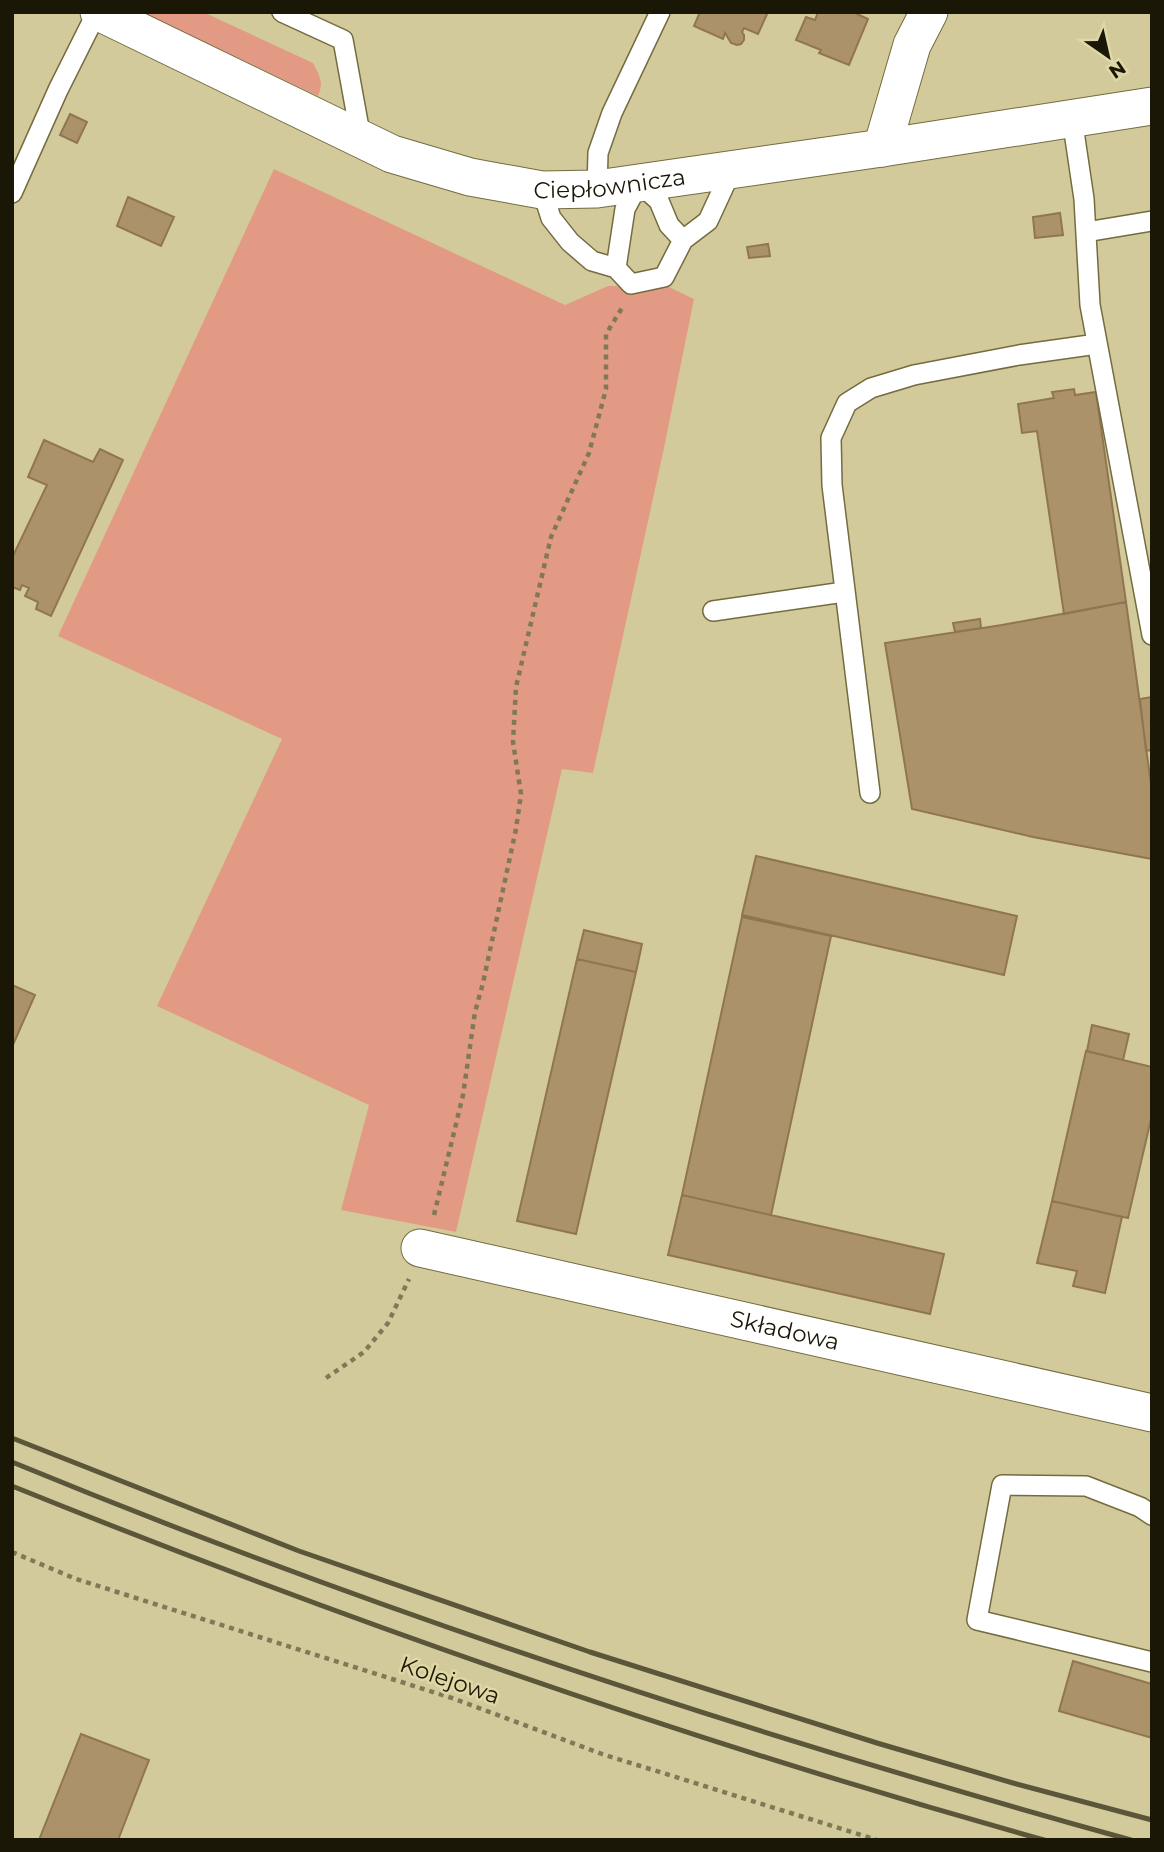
<svg xmlns="http://www.w3.org/2000/svg" width="1164" height="1852" font-family="Montserrat,sans-serif">
  <style>
    .green { fill: #e39a84 }
    .building { fill: #ac926a; stroke: #907650; stroke-width: 2 }
    .lines { fill: none; stroke-linecap: round; stroke-linejoin: round }
    .service-casing { stroke: #746b3f; stroke-width: 22 }
    .minor-casing { stroke: #746b3f; stroke-width: 39 }
    .path { stroke: #807958; stroke-width: 4.5; stroke-dasharray: 5 5; stroke-linecap: butt }
    .service { stroke: #fff; stroke-width: 19 }
    .minor { stroke: #fff; stroke-width: 37 }
    .rail { stroke: #5b563a; stroke-width: 5 }
    .labels { text-anchor: middle; dominant-baseline: central; stroke-width: 5; stroke-linejoin: round; paint-order: stroke }
    .street-label { font-size: 23px; fill: #1b1706; stroke: #e0d7a7 }
  </style>
  <rect width="100%" height="100%" fill="#d3ca9b"/>
  <path class="green" d="M141,12h62l110,51c7,14 11,19 5,33z
    M274,169l291,136 43,-19 61,1 25,12 -30,149 -71,325 -31,-4 -106,463 -115,-22 28,-105 -212,-99 125,-267 -224,-103z"/>
  <path class="building" d="M700,12h68l-10,22 -14,-6 -2,4 2,3v5l-3,4 -4,1 -6,-2 -6,-10 -2,6 -29,-13z
    M818,12h35l15,7 -19,46 -30,-12 2,-3 -25,-10 10,-23 9,3z
    M70,114l17,8 -10,21 -17,-8z
    M128,197l46,20 -13,29 -44,-20z
    M1060,213l3,22 -28,3 -2,-21z
    M768,244l2,12 -21,2 -2,-11z
    M1074,389l1,6 21,-3 30,210 -62,12 -27,-183 -15,2 -4,-29 36,-6 -2,-6z
    M44,440l49,22 7,-13 23,11 -72,156 -15,-7 2,-7 -13,-6 4,-8 -7,-3 -2,5 -8,-3v-29l35,-73 -19,-8z
    M1126,602l26,189v68l-119,-22 -121,-28 -27,-166 117,-18z
    M980,619l1,9 -26,4 -2,-9z
    M1152,697v53l-6,1 -6,-52z
    M756,856l261,60 -13,59 -262,-60z
    M742,917l89,19 -60,279 -89,-20z
    M584,930l58,14 -6,28 -59,-13z
    M577,959l59,13 -60,262 -59,-13z
    M12,985l23,10 -23,52z
    M1092,1025l37,9 -6,26 -36,-9z
    M1086,1051l66,16v48l-24,103 -76,-17z
    M682,1195l262,59 -14,60 -262,-59z
    M1052,1201l70,16 -17,76 -32,-7 4,-15 -40,-8z
    M1073,1661l79,23v54l-93,-27z
    M81,1734l68,26 -31,80h-79z"/>
  <g class="lines">
    <defs>
      <path id="service" d="M282,12l61,28 18,99
        M1072,118l12,81 6,106 62,330
        M597,189l1,-36 14,-40 48,-101
        M542,190l9,28 19,24 22,19 24,7 15,16 33,-7 19,-37 25,-19 24,-52
        M12,193l46,-103 39,-78
        M1086,232l66,-11
        M616,268l9,-59 14,-26 20,18 10,24 14,15
        M713,611l131,-19
        M870,793l-38,-308 -1,-47 16,-35 24,-15 43,-13 105,-20 78,-11
        M1152,1515l-12,-8 -54,-21 -84,-1 -25,135 175,42"/>
      <g id="minor">
        <path id="s1" d="M99,12l293,142 78,23 72,13 55,-1 285,-41 270,-42"/>
        <path d="M882,148l30,-103 17,-33"/>
        <path id="s2" d="M420,1248l732,165"/>
      </g>
    </defs>
    <use href="#service" class="service-casing"/>
    <use href="#minor" class="minor-casing"/>
    <path class="path" d="M434,1215l29,-120 12,-83 8,-29 33,-154 5,-35 -8,-52 3,-55 35,-150 38,-84 17,-64v-55l16,-26
      M326,1378l38,-26 24,-29 21,-44
      M12,1552l64,27 376,119 150,56 275,86"/>
    <use href="#service" class="service"/>
    <use href="#minor" class="minor"/>
    <path class="rail" d="M12,1438l287,113 291,101 287,91 136,40 139,37
      M12,1462c364,150 740,273 1119,378
      M12,1486c337,136 681,256 1032,354"/>
  </g>
  <g class="labels">
    <g class="street-label">
      <text stroke="none"><textPath href="#s1" startOffset="548">Ciepłownicza</textPath></text>
      <text stroke="none"><textPath href="#s2" startOffset="374">Składowa</textPath></text>
      <text transform="translate(450 1680) rotate(19)">Kolejowa</text>
    </g>
  </g>
  <rect width="1164" height="1852" fill="none" stroke="#1b1706" stroke-width="28"/>
  <g transform="translate(1108 56) rotate(146)" stroke="#e0d7a7" stroke-width="5" paint-order="stroke">
  <path d="M0-5L12 26L0 18L-12 26Z" fill="#1b1706"/>
  <text y="-10" font-size="19" font-weight="bold" text-anchor="middle" fill="#1b1706">N</text>
  </g>
</svg>
